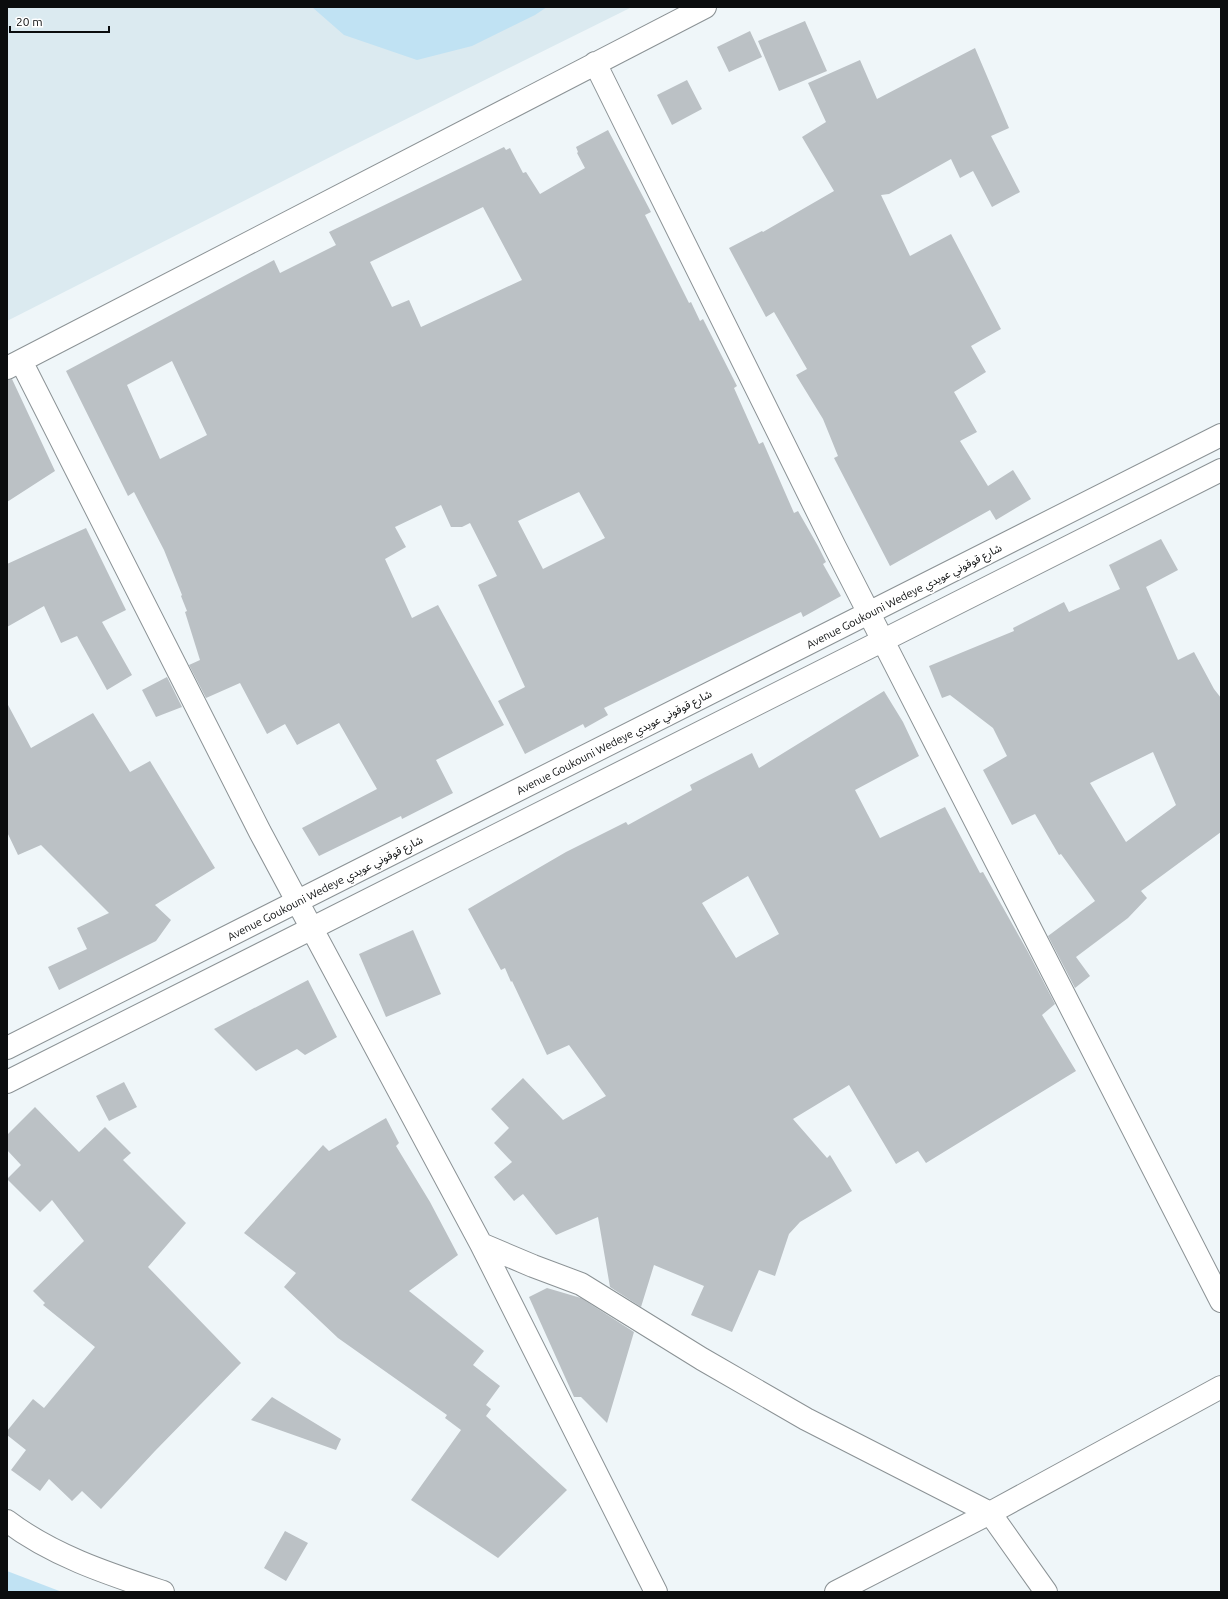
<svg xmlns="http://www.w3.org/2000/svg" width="1228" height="1599" font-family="Ubuntu,'Noto Sans Arabic',sans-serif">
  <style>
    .built { fill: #dbeaf0 }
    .green { fill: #c0e2f3 }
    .building { fill: #bbc1c5; fill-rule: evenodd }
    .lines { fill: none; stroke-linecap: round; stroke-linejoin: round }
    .minor-casing { stroke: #8b9295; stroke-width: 24 }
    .minor { stroke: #fff; stroke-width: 22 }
    .labels { text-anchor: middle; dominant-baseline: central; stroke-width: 4; stroke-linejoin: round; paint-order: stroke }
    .street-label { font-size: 11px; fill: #0b0d0e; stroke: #fff }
  </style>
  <rect width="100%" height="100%" fill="#eff6f9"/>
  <path class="built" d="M7,7h625l-286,142 -339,172z"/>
  <path class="green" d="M312,7h235l-12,8 -63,31 -55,14 -73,-25z
    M7,1571l55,21h-55z"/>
  <path class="building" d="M805,21l22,50 -48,20 -21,-50z
    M750,31l12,26 -33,15 -12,-25z
    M975,48l34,80 -18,8 29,56 -28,15 -19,-36 -13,7 -9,-19 -62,35 -8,1 29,61 41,-22 50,95 -30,17 15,26 -32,20 23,40 -17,9 28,45 25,-16 18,29 -35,21 -6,-10 -100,56 -56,-108 4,-2 -15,-37 -27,-44 11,-6 -33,-57 -8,5 -37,-69 33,-17 1,1 71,-41 -32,-54 24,-15 -18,-39 52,-23 17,39z
    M687,80l15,29 -30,16 -15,-30z
    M608,130l43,82 -6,3 44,88 2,-1 9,19 3,-2 34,67 -3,2 25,56 4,-2 31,71 4,-2 20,35 8,16 -3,2 18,32 -38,21 -2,-5 -197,96 4,7 -23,13 -2,-4 -58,30 -27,-53 27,-14 -47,-102 19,-9 -27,-53 -8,4h-11l-10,-22 -46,22 11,20 -21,12 27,59 26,-13 66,120 -68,35 17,33 -51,26 -1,-3 -82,40 -17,-28 75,-39 -38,-66 -42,22 -12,-21 -18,10 -27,-51 -34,15 -17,-33 11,-5 -15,-48 2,-1 -6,-15 1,-1 -18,-45 -30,-58 -6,4 -62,-125 208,-111 6,13 56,-28 -7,-13 175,-85 2,3 4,-2 13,25 3,-1 14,22 45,-26 -8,-15 1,-1 -2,-5zM483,207l39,73 -101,47 -12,-27 -17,7 -22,-45zM172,361l35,74 -47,24 -33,-74zM579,492l26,46 -62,31 -25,-48z
    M12,379l43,92 -48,31v-122z
    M86,528l40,82 -24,12 30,53 -25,15 -30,-54 -16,7 -17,-37 -37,21v-63z
    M1161,539l17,31 -32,17 32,73 16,-8 20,37 7,9v134l-80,59 6,7 -19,20 -52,39 14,19 -15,12 -27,-52 47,-35 -34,-47 -2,1 -24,-41 -23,11 -29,-55 24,-14 -14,-28 -43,-33 -8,3 -13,-32 85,-35 -1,-3 51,-26 5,10 51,-23 -11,-24zM1153,752l23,53 -50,37 -36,-59z
    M167,677l15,30 -26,10 -14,-27z
    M884,691l19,31 16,34 -64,34 25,48 65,-31 35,66 3,-1 45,80 27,52 -13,11 34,56 -150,92 -8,-12 -22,13 -47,-79 -56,34 34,39 3,-3 22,36 -52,31 -11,12 -14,42 -16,-6 -27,62 -41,-17 13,-29 -50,-21 -13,42 -31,-20 -12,-70 -42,18 -33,-41 -9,7 -20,-24 18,-15 -18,-19 15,-15 -18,-19 32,-31 40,42 43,-24 -37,-51 -22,10 -35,-74 -1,1 -6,-14 -4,2 -33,-61 98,-57 60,-30 2,3 64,-35 -2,-5 62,-32 7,15zM748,876l31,58 -43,24 -34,-55z
    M7,703l24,45 62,-35 37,59 20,-11 65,107 -60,37 16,15 -15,21 -97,49 -11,-23 39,-18 -10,-21 32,-15 -68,-68 -23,10 -11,-23z
    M413,930l28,64 -55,23 -27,-63z
    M308,980l29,57 -32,18 -8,-6 -41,22 -42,-42z
    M124,1082l13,25 -28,14 -13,-25z
    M35,1107l44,45 26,-25 26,26 -8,7 63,63 -38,44 93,96 -86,88 -54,58 -19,-18 -10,10 -23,-22 -9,12 -29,-21 15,-20 -19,-15v-4l26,-32 11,9 51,-61 -52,-42 2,-2 -12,-12 51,-50 -32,-41 -12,12 -33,-33 14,-14 -14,-15v-15z
    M386,1118l13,25 -3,3 34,56 28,53 -49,36 75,60 -11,14 27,21 -14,19 5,4 -5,7 81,74 -69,68 -87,-58 50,-70 -16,-12 2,-3 -109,-77 -54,-51 12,-14 -52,-40 79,-88 6,6z
    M547,1288l34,10 53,34 -27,91 -26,-26h-7l-45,-100z
    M272,1397l69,42 -5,11 -85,-30z
    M285,1531l23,12 -22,38 -22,-13z"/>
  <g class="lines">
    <defs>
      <path id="minor" d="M595,63l240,484 386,754
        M21,361l239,471 221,412 175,348
        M7,368l698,-361
        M7,1048l1214,-613
        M7,1082l1214,-612
        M481,1244l52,22 48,18 121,75 104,60 184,94 56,79
        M7,1521c46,35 102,53 156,71
        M836,1592l154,-79 231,-126"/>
    </defs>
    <use href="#minor" class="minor-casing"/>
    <use href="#minor" class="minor"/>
  </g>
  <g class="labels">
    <g class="street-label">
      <text transform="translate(904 596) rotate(-27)">Avenue Goukouni Wedeye شارع قوقوني عويدي</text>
      <text transform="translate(614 742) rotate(-27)">Avenue Goukouni Wedeye شارع قوقوني عويدي</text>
      <text transform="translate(325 888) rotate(-27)">Avenue Goukouni Wedeye شارع قوقوني عويدي</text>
    </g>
  </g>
  <rect width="1228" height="1599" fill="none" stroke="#0b0d0e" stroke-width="16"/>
  <path d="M10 26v6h99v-6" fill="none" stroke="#0b0d0e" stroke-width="2"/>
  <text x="16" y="26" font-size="12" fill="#0b0d0e" stroke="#ffffff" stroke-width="3" paint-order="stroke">20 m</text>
</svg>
